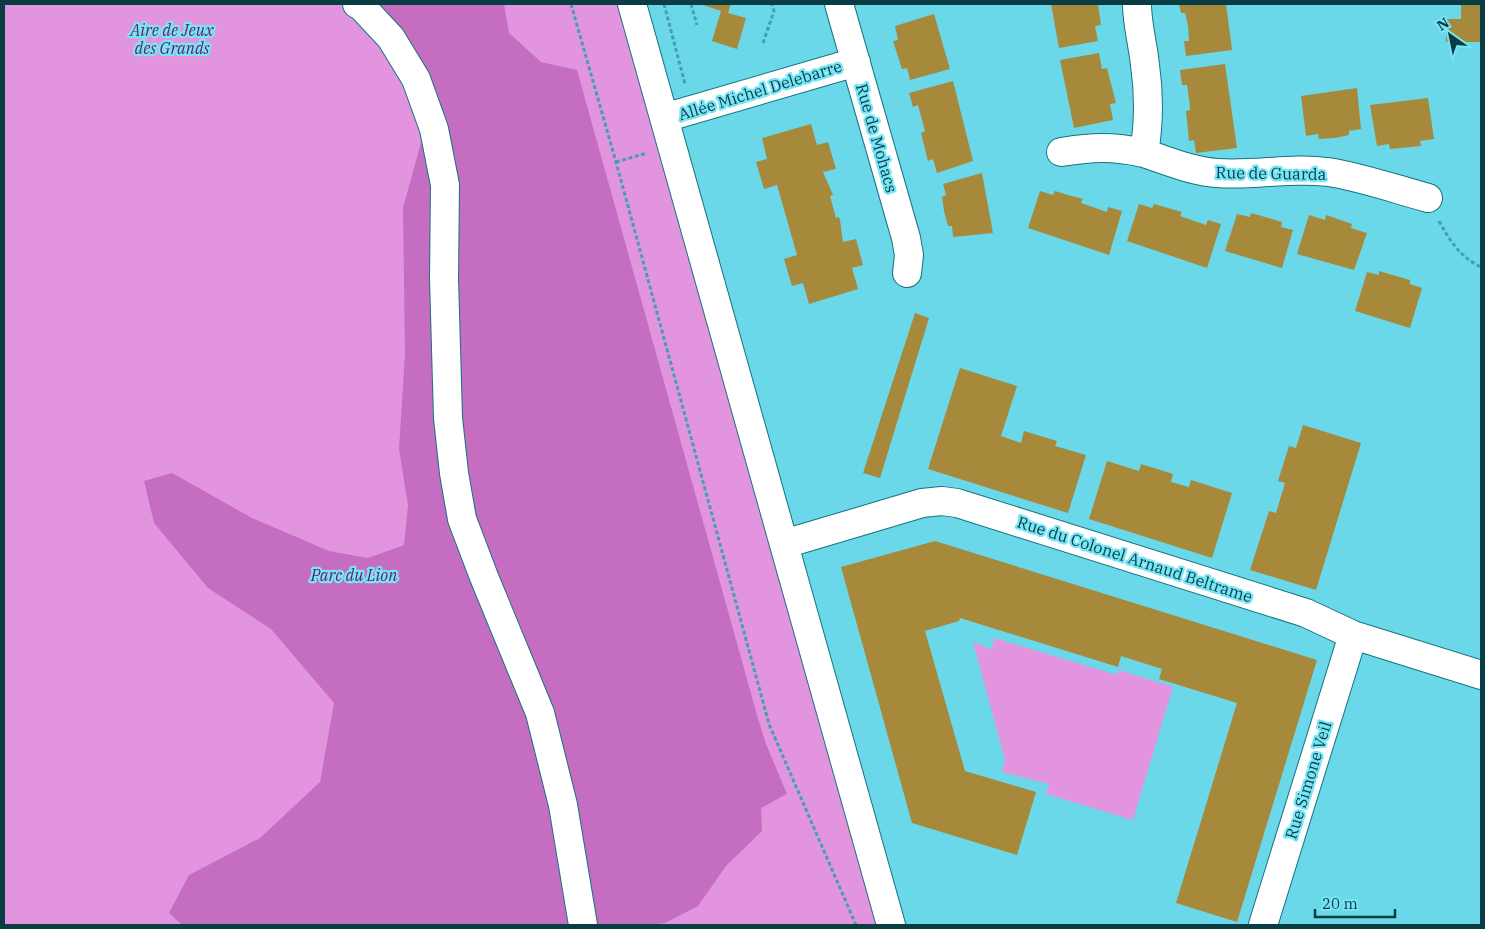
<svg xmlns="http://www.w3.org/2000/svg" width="1485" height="929" font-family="'IBM Plex Serif',serif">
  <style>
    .green { fill: #e295de }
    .forest { fill: #c56dc1 }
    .building { fill: #a6893b }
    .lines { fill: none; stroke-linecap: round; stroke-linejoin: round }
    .minor-casing { stroke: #15737f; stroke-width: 30 }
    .path { stroke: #469fac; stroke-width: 3; stroke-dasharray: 4 2.5; stroke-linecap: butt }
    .minor { stroke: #fff; stroke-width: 28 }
    .labels { text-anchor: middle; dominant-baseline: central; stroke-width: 4.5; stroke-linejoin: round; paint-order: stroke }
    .park-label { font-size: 16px; font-style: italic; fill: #6a1968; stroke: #78e5f6 }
    .street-label { font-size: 16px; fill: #093c43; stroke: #78e5f6 }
  </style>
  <rect width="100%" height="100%" fill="#6ad8e9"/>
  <path class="green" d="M4,4h615l67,241 66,227 124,453h-872z
    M994,638l123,37 2,-5 54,17 -40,133 -87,-26 3,-10 -47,-12 3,-12 -32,-118 19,7z"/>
  <path class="forest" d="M378,4h126l5,29 32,29 36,8 180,645 9,29 21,50 -26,14 1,23 -36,35 -28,40 -33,17 -17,2h-466l-13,-12 20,-38 71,-37 60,-56 14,-79 -63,-74 -63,-41 -54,-65 -10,-42 28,-8 80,45 77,33 39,7 36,-13 4,-40 -9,-56 6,-95 -2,-146 19,-69 -6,-88z"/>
  <path class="building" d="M700,4h31l-3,9 18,5 -9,31 -25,-8 9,-30z
    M1051,4h47l3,21 -6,1 3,15 -39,7z
    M1179,4h47l6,46 -46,6 -2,-15h5l-1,-16 -3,-12h-4z
    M1461,4h20v38h-35l1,-23h14z
    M934,14l16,55 -40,11 -3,-12 -5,1 -9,-28 5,-1 -3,-14z
    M1099,53l3,16 5,-1 9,35 -6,1 3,16 -39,8 -14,-68z
    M1225,64l12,84 -41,5 -2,-13 -5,1 -3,-30 4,-1 -1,-12 -2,-13h-5l-2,-15z
    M953,81l20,80 -36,12 -4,-14 -5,2 -7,-28 4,-2 -3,-11 -4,-15 -5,2 -4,-14z
    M1357,88l4,41 -12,2v4l-14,3 -16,1 -1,-5 -12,2 -5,-40z
    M1428,98l6,41 -14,2 1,5 -31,3 -1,-5 -12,2 -7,-41z
    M811,124l6,21 11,-3 8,27 -13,3 10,23 -3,1 6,22 3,-1 1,3 3,22 13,-3 7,26 -11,3 6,21 -49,15 -6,-21 -11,3 -8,-27 13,-4 -20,-70 -13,4 -8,-27 11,-3 -5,-21z
    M982,173l11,60 -40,4 -1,-11h-4l-4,-15 -2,-14 4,-2 -3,-11z
    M1040,191l13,4 2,-4 13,4 15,4 -2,4 26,9 1,-5 14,4 -13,44 -81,-27z
    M1139,204l13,4 2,-4 28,8 -2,4 26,9 2,-5 13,4 -14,44 -80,-27z
    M1251,213l31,9 -1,5 12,3 -11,38 -57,-17 12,-37 13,3z
    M1309,215l16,5 1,-5 26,9 -1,4 16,5 -13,37 -57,-16z
    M1379,271l31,9v4l12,4 -12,40 -55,-17 12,-39 12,3z
    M915,313l14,5 -49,160 -17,-5z
    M960,368l57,18 -16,50 20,7 3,-12 33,10 -2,5 31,9 -18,58 -140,-44z
    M1303,425l58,18 -45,147 -66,-20 19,-59 7,2 9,-30 -7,-2 11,-35 7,2z
    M1107,461l32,10 2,-7 32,10 -2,8 18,5 2,-7 41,13 -20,65 -123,-39z
    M935,541l382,119 -80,262 -61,-19 61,-200 -78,-24 3,-10 -41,-13 -3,11 -158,-49 -1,3 -34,10 40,140 71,21 -19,63 -105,-32 -71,-256z"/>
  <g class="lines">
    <defs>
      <path id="minor" d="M357,4l5,3 29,31 25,41 18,50 11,56 -1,93 4,140 6,55 8,46 22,58 56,136 23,92 20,120
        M632,4l259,921
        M839,4l67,234 3,17 -2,18
        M664,118l192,-56
        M1061,152c32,-5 51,-6 83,1 5,-29 5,-60 1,-88 -2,-21 -8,-40 -8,-61
        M1144,153c24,8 47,18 73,20 37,3 74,-6 111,-1 33,5 67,17 100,26
        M784,544l138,-41 20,-2 15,2 349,110 47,22 128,40
        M1263,925l90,-290"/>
    </defs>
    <use href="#minor" class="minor-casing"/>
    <path class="path" d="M571,4l45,158 153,562 87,201
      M664,4l21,80
      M691,4l6,21
      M763,43l11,-32 -2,-7
      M616,162l31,-9
      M1439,221c11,20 21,36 42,46"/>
    <use href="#minor" class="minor"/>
  </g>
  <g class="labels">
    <g class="park-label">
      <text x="172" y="30">Aire de Jeux<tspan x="172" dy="18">des Grands</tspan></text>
      <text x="354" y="575">Parc du Lion</text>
    </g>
    <g class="street-label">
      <text transform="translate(760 90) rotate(-17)">Allée Michel Delebarre</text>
      <text transform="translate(877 138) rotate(74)">Rue de Mohacs</text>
      <text transform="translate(1271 173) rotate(1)">Rue de Guarda</text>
      <text transform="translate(1135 559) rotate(18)">Rue du Colonel Arnaud Beltrame</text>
      <text transform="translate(1308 780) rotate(-73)">Rue Simone Veil</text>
    </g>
  </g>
  <rect width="1485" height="929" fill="none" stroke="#093c43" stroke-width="10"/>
  <g transform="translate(1450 35) rotate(327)" stroke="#78e5f6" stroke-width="4" paint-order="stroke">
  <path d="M0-4L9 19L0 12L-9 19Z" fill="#093c43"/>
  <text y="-8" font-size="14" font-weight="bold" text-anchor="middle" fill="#093c43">N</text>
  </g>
  <path d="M1315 909v8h80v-8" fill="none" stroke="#093c43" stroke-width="2.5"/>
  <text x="1322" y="909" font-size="15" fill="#093c43" stroke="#78e5f6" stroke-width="4" paint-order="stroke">20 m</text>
</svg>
